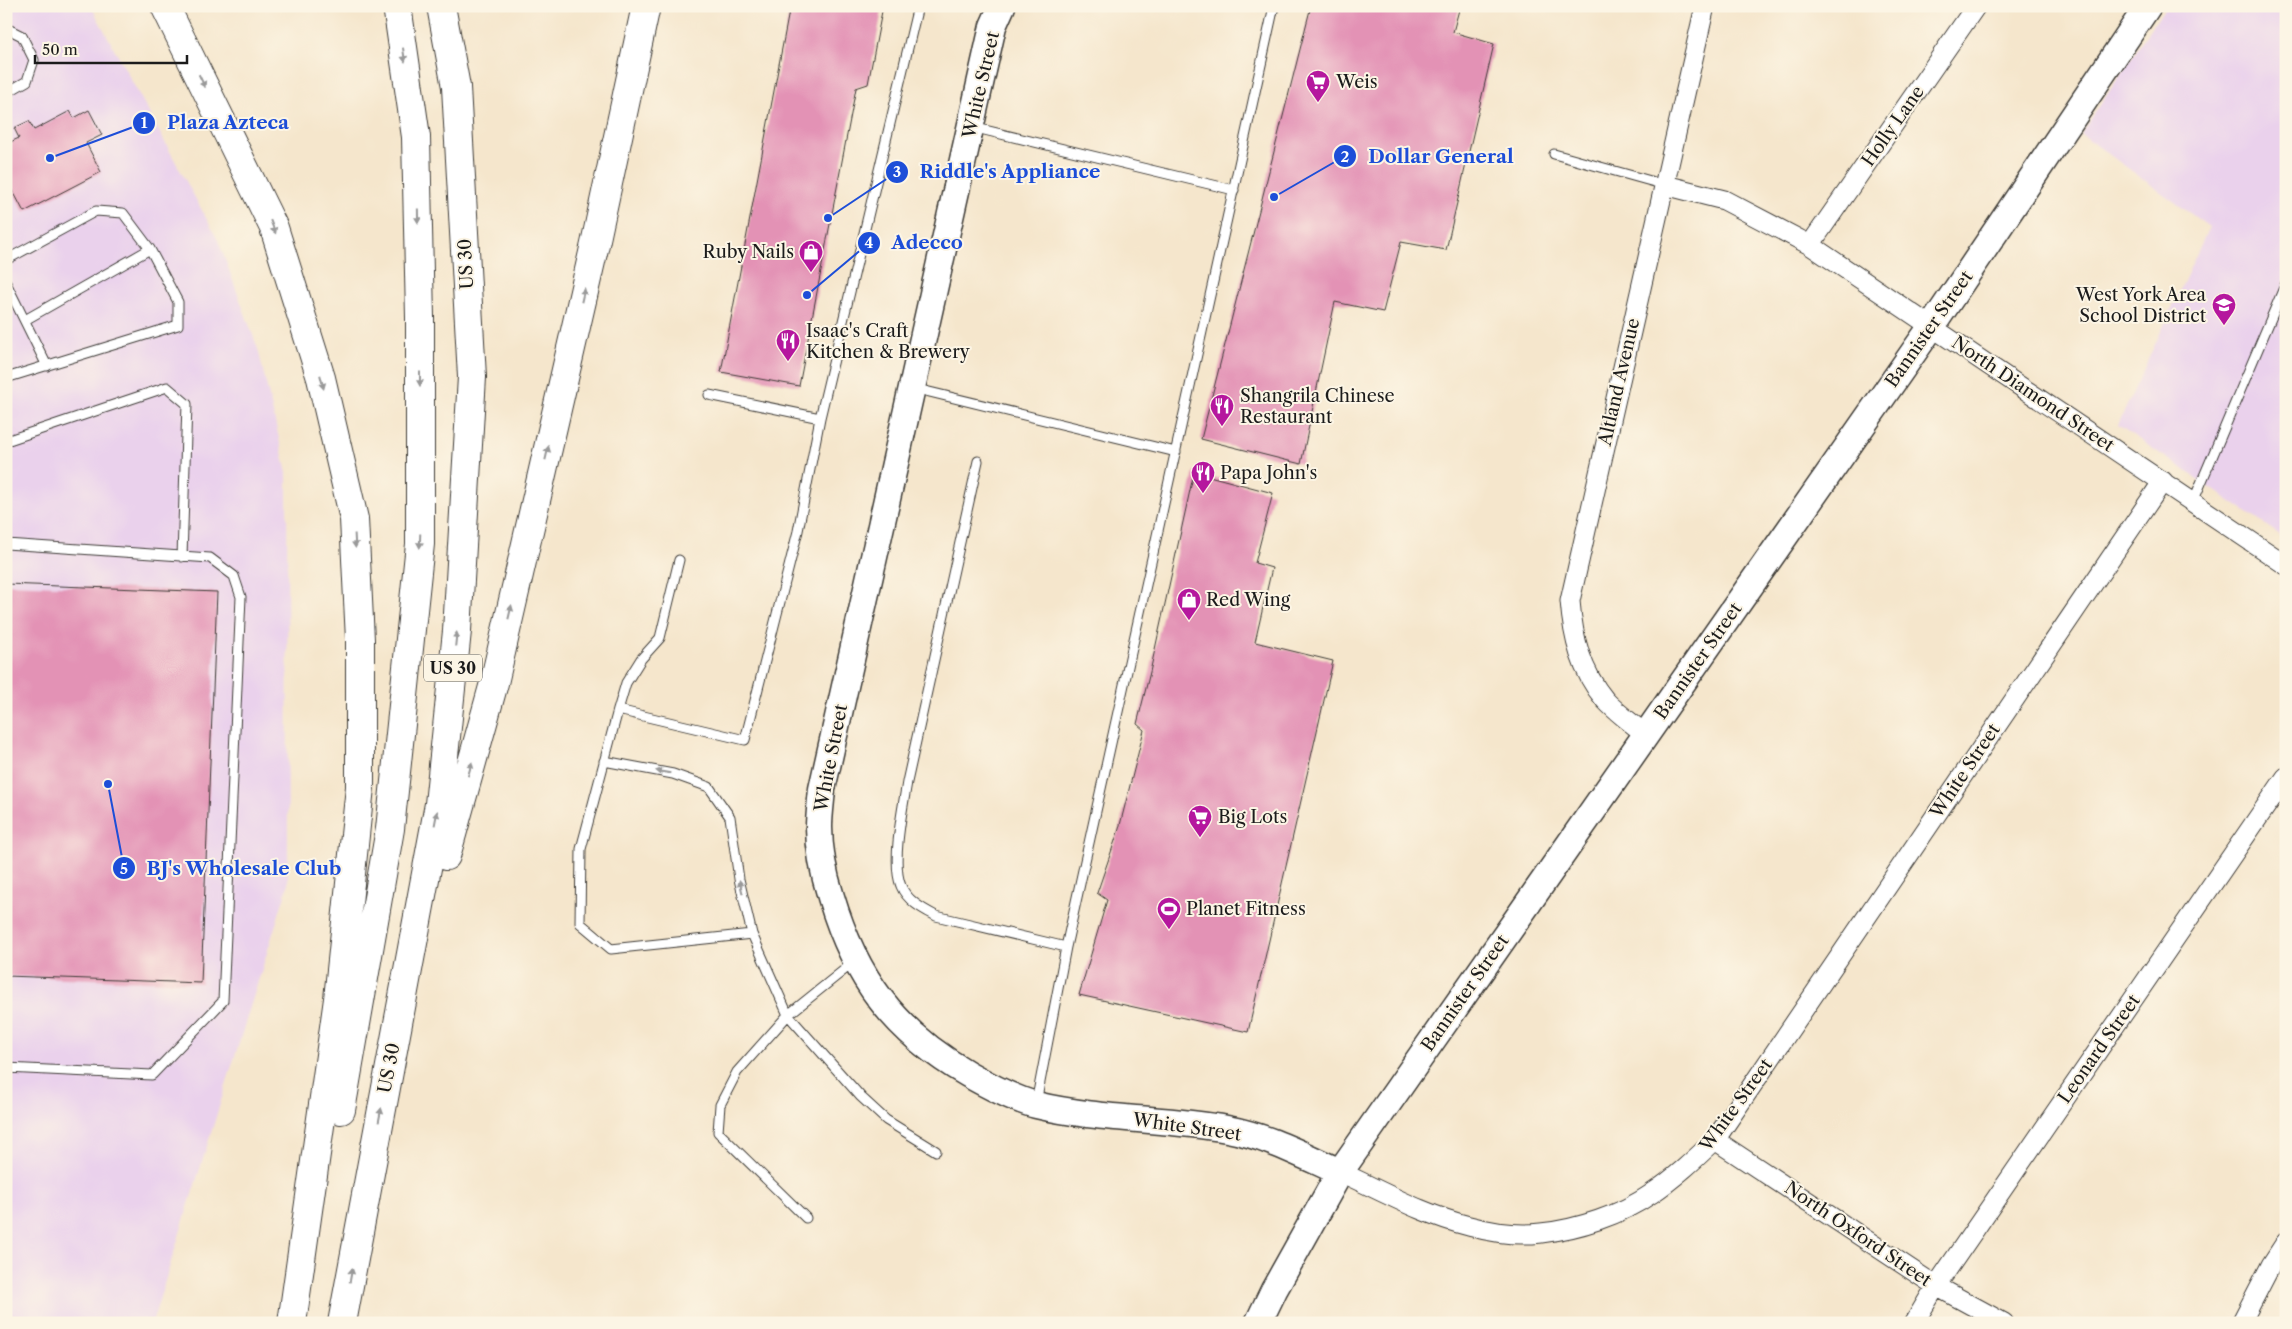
<svg xmlns="http://www.w3.org/2000/svg" width="2292" height="1329" font-family="'Libre Caslon Text',serif">
  <style>
    .built { fill: #ead1ec }
    .building { fill: #e392b5 }
    .lines { fill: none; stroke-linecap: round; stroke-linejoin: round }
    .lane-casing { stroke: #3d3a36; stroke-width: 11 }
    .street-casing { stroke: #3d3a36; stroke-width: 21 }
    .secondary-casing { stroke: #3d3a36; stroke-width: 29 }
    .highway-casing { stroke: #3d3a36; stroke-width: 30 }
    .lane { stroke: #fff; stroke-width: 9 }
    .street { stroke: #fff; stroke-width: 19 }
    .secondary { stroke: #fff; stroke-width: 26 }
    .highway { stroke: #fff; stroke-width: 28 }
    .oneway { fill: #999 }
    .labels { text-anchor: middle; dominant-baseline: central; stroke-width: 4; stroke-linejoin: round; paint-order: stroke }
    .shield { fill: #fcf5e5; stroke: #5f5d58; stroke-width: 1 }
    .shield-label { font-size: 16px; font-weight: bold; fill: #1c1c1c }
    .poi-label { font-size: 18px; fill: #1c1c1c; stroke: #fcf5e5; text-anchor: start }
    .street-label { font-size: 18px; fill: #1c1c1c; stroke: #fcf5e5 }
    .leader { fill: none; stroke: #1d4ed8; stroke-width: 2 }
    .callout-dot { fill: #1d4ed8; stroke: #fcf5e5; stroke-width: 2 }
    .mark-label { font-size: 15px; text-anchor: middle; font-weight: bold; fill: #fff }
    .callout-label { font-size: 19px; text-anchor: middle; font-weight: bold; fill: #1d4ed8; stroke: #fcf5e5; stroke-width: 4; stroke-linejoin: round; paint-order: stroke }
  </style>
  <rect width="100%" height="100%" fill="#fcf5e5"/>
  <filter id="ink" filterUnits="userSpaceOnUse"><feTurbulence type="fractalNoise" baseFrequency=".02" numOctaves="2"/><feDisplacementMap in="SourceGraphic" scale="10" xChannelSelector="R" yChannelSelector="G"/><feConvolveMatrix kernelMatrix="1 2 1 2 8 2 1 2 1" color-interpolation-filters="sRGB"/></filter>
  <filter id="wash" filterUnits="userSpaceOnUse"><feTurbulence type="fractalNoise" baseFrequency=".0096" numOctaves="4" result="noise"/><feDisplacementMap in="SourceGraphic" scale="20" xChannelSelector="R" yChannelSelector="G"/><feGaussianBlur stdDeviation="1.12" result="paint"/><feColorMatrix in="noise" values="0 0 0 0 0 0 0 0 0 0 0 0 0 0 0 0 0 1.4 0 .05"/><feComposite in="paint" operator="in"/></filter>
  <g filter="url(#wash)">
    <rect width="100%" height="100%" fill="#f5e6cc"/>
    <path class="built" d="M6,6h85l127,234 40,109 29,124 1,412 -136,438h-146z
      M2166,6h120v533l-168,-114 91,-198 -128,-93z"/>
    <g id="blocks">
      <path class="building" d="M790,6h93l-15,78 -12,4 -57,298 -78,-14z
        M1311,6h149l-7,26 41,12 -48,206 -45,-8 -18,70 -48,-10 -34,162 -100,-25z
        M89,110l13,25 -16,8 15,29 -77,40 -11,-21 -7,3v-50l13,-6 -5,-10 15,-7 5,9 36,-19 4,7z
        M1194,472l79,21 -18,70 17,5 -17,74 78,19 -85,371 -169,-37 28,-95 -10,-7 22,-64 25,-99 -7,-6 13,-52z
        M6,584l211,8 -16,391 -195,-7z"/>
    </g>
  </g>
  <g filter="url(#ink)">
    <use href="#blocks" fill-opacity="0" stroke="#3d3a36" stroke-width="1"/>
    <g class="lines">
      <defs>
        <path id="lane" d="M6,28l16,8 12,24 -7,21 -21,12
          M972,127l262,63
          M1554,154l111,31
          M6,260l90,-49 27,2 27,36 28,53v23l-172,53
          M6,283l41,83
          M25,320l125,-71
          M913,388l263,64
          M709,395l111,23
          M6,441l161,-54 20,17 -5,153
          M978,461l-71,321c-4,25 -16,81 -6,104 6,15 22,23 35,30l130,31
          M2193,502l93,-219
          M6,544l204,14 24,18 7,21 -18,404 -71,74 -146,-7
          M618,710l8,-27 15,-24 19,-21 19,-78
          M604,761l69,13 36,13 21,30 9,62 13,55 36,81 66,-53
          M752,934l-141,15 -31,-26 1,-74 37,-139 127,30 53,-209 22,-113 98,-412
          M1036,1103l30,-156 208,-941
          M806,1218l-88,-86 2,-27 17,-33 51,-57 73,82 25,23 50,31"/>
        <path id="street" d="M1665,185l59,15 86,45 476,320
          M1810,245l166,-239
          M1646,735c-13,-11 -29,-22 -41,-35 -24,-29 -32,-62 -35,-99l135,-595
          M1715,1140l221,146 68,37
          M1340,1172c42,19 84,43 129,54 22,6 49,10 72,7 37,-4 80,-18 110,-39 24,-16 44,-35 64,-54l448,-659
          M1914,1323l22,-37 350,-509
          M2241,1323l30,-58 15,-23"/>
        <path id="secondary" d="M1002,6l-9,20 -171,763c-1,13 -3,26 -3,38 0,23 5,48 12,70 24,81 64,135 137,177 21,12 45,25 68,31 63,15 128,13 191,24 40,7 77,27 113,43
          M1258,1323l16,-33 66,-118 592,-846 216,-320"/>
        <path id="highway" d="M165,6l109,222 47,150 33,141 6,121v147l-22,212 -46,324
          M446,856l48,-173 101,-439 51,-238
          M341,1110l49,-281 30,-285v-226l-4,-181 -19,-131
          M342,1323l97,-519 18,-173 15,-254 -16,-290 -15,-81"/>
      </defs>
      <use href="#lane" class="lane-casing"/>
      <use href="#street" class="street-casing"/>
      <use href="#secondary" class="secondary-casing"/>
      <use href="#highway" class="highway-casing"/>
      <use href="#lane" class="lane"/>
      <use href="#street" class="street"/>
      <use href="#secondary" class="secondary"/>
      <use href="#highway" class="highway"/>
    </g>
    <defs><path id="oneway-solid" d="M-6-.8H1V-3.2L6.5 0L1 3.2V.8H-6Z" transform="scale(1.25)"/></defs>
    <g class="oneway">
      <use href="#oneway-solid" transform="translate(404 55) rotate(82)"/>
      <use href="#oneway-solid" transform="translate(202 81) rotate(64)"/>
      <use href="#oneway-solid" transform="translate(418 216) rotate(89)"/>
      <use href="#oneway-solid" transform="translate(273 227) rotate(68)"/>
      <use href="#oneway-solid" transform="translate(583 295) rotate(-77)"/>
      <use href="#oneway-solid" transform="translate(420 379) rotate(90)"/>
      <use href="#oneway-solid" transform="translate(322 382) rotate(76)"/>
      <use href="#oneway-solid" transform="translate(547 453) rotate(-77)"/>
      <use href="#oneway-solid" transform="translate(355 541) rotate(87)"/>
      <use href="#oneway-solid" transform="translate(420 541) rotate(92)"/>
      <use href="#oneway-solid" transform="translate(510 612) rotate(-77)"/>
      <use href="#oneway-solid" transform="translate(456 639) rotate(-84)"/>
      <use href="#oneway-solid" transform="translate(470 769) rotate(-74)"/>
      <use href="#oneway-solid" transform="translate(663 772) rotate(-170)"/>
      <use href="#oneway-solid" transform="translate(436 818) rotate(-79)"/>
      <use href="#oneway-solid" transform="translate(741 887) rotate(-103)"/>
      <use href="#oneway-solid" transform="translate(380 1115) rotate(-79)"/>
      <use href="#oneway-solid" transform="translate(351 1275) rotate(-80)"/>
    </g>
  </g>
  <defs>
    <symbol id="supermarket-pin" viewBox="-11 -11 22 30"><path d="M0 17L-7.5 6A9.5 9.5 0 1 1 7.5 6Z" fill="#b5179e" stroke="#fcf5e5"/><path d="M-6-5.5h2.5l.6 2H6L4.5 2H-2.5L-4.4-4H-6ZM-1.5 3.2a1.3 1.3 0 1 0 .1 0ZM3 3.2a1.3 1.3 0 1 0 .1 0Z" fill="#fff"/></symbol>
    <symbol id="shop-pin" viewBox="-11 -11 22 30"><path d="M0 17L-7.5 6A9.5 9.5 0 1 1 7.5 6Z" fill="#b5179e" stroke="#fcf5e5"/><path d="M-5-2.5h2.3a2.7 3.5 0 0 1 5.4 0H5L5.5 6h-11ZM-1.5-2.5h3a1.5 2.3 0 0 0-3 0Z" fill="#fff"/></symbol>
    <symbol id="school-pin" viewBox="-11 -11 22 30"><path d="M0 17L-7.5 6A9.5 9.5 0 1 1 7.5 6Z" fill="#b5179e" stroke="#fcf5e5"/><path d="M0-5L7-2L0 1L-7-2ZM-4 1L0 2.5L4 1V4Q0 6-4 4Z" fill="#fff"/></symbol>
    <symbol id="restaurant-pin" viewBox="-11 -11 22 30"><path d="M0 17L-7.5 6A9.5 9.5 0 1 1 7.5 6Z" fill="#b5179e" stroke="#fcf5e5"/><path d="M-5-6h1v4h1v-4h1v4h1v-4h1v5L-1.5 .5V6h-2V.5L-5-1ZM5-6V6H3V1.5H1.5Q1.5-4 5-6Z" fill="#fff"/></symbol>
    <symbol id="stadium-pin" viewBox="-11 -11 22 30"><path d="M0 17L-7.5 6A9.5 9.5 0 1 1 7.5 6Z" fill="#b5179e" stroke="#fcf5e5"/><path d="M0-5a6.5 5 0 1 0 0 10a6.5 5 0 1 0 0-10ZM-3.5-1.8h7v3.6h-7Z" fill="#fff"/></symbol>
  </defs>
  <g fill-rule="evenodd">
    <use href="#supermarket-pin" x="1304" y="68" width="28" height="38"/>
    <use href="#shop-pin" x="797" y="238" width="28" height="38"/>
    <use href="#school-pin" x="2210" y="291" width="28" height="38"/>
    <use href="#restaurant-pin" x="774" y="327" width="28" height="38"/>
    <use href="#restaurant-pin" x="1208" y="392" width="28" height="38"/>
    <use href="#restaurant-pin" x="1189" y="459" width="28" height="38"/>
    <use href="#shop-pin" x="1175" y="586" width="28" height="38"/>
    <use href="#supermarket-pin" x="1186" y="803" width="28" height="38"/>
    <use href="#stadium-pin" x="1155" y="895" width="28" height="38"/>
  </g>
  <g class="labels">
    <rect class="shield" x="424" y="654.5" width="58" height="27" rx="4"/>
    <g class="shield-label">
      <text x="453" y="668">US 30</text>
    </g>
    <g class="poi-label">
      <text x="1336" y="82">Weis</text>
      <text x="794" y="252" text-anchor="end">Ruby Nails</text>
      <text x="2206" y="295" text-anchor="end">West York Area<tspan x="2206" dy="21">School District</tspan></text>
      <text x="806" y="331">Isaac's Craft<tspan x="806" dy="21">Kitchen &amp; Brewery</tspan></text>
      <text x="1240" y="396">Shangrila Chinese<tspan x="1240" dy="21">Restaurant</tspan></text>
      <text x="1220" y="473">Papa John's</text>
      <text x="1206" y="600">Red Wing</text>
      <text x="1218" y="817">Big Lots</text>
      <text x="1186" y="909">Planet Fitness</text>
    </g>
    <g class="street-label">
      <text transform="translate(981 85) rotate(-77)">White Street</text>
      <text transform="translate(1893 126) rotate(-55)">Holly Lane</text>
      <text transform="translate(466 264) rotate(-93)">US 30</text>
      <text transform="translate(1929 329) rotate(-55)">Bannister Street</text>
      <text transform="translate(1619 382) rotate(-77)">Altland Avenue</text>
      <text transform="translate(2033 394) rotate(34)">North Diamond Street</text>
      <text transform="translate(1698 661) rotate(-55)">Bannister Street</text>
      <text transform="translate(831 758) rotate(-79)">White Street</text>
      <text transform="translate(1965 771) rotate(-56)">White Street</text>
      <text transform="translate(1465 993) rotate(-55)">Bannister Street</text>
      <text transform="translate(2099 1049) rotate(-55)">Leonard Street</text>
      <text transform="translate(389 1068) rotate(-79)">US 30</text>
      <text transform="translate(1736 1105) rotate(-54)">White Street</text>
      <text transform="translate(1187 1127) rotate(8)">White Street</text>
      <text transform="translate(1858 1234) rotate(34)">North Oxford Street</text>
    </g>
  </g>
  <path class="leader" d="M50 158L144 123M1274 197L1345 156M828 218L897 172M807 295L869 243M108 784L124 868"/>
  <g class="callout-dot">
    <circle cx="50" cy="158" r="5"/>
    <circle cx="1274" cy="197" r="5"/>
    <circle cx="828" cy="218" r="5"/>
    <circle cx="807" cy="295" r="5"/>
    <circle cx="108" cy="784" r="5"/>
    <circle cx="144" cy="123" r="12"/>
    <circle cx="1345" cy="156" r="12"/>
    <circle cx="897" cy="172" r="12"/>
    <circle cx="869" cy="243" r="12"/>
    <circle cx="124" cy="868" r="12"/>
  </g>
  <g class="mark-label">
    <text x="144" y="128">1</text>
    <text x="1345" y="162">2</text>
    <text x="897" y="177">3</text>
    <text x="869" y="248">4</text>
    <text x="124" y="874">5</text>
  </g>
  <g class="callout-label">
    <text x="228" y="129">Plaza Azteca</text>
    <text x="1441" y="163">Dollar General</text>
    <text x="1010" y="178">Riddle's Appliance</text>
    <text x="927" y="249">Adecco</text>
    <text x="244" y="875">BJ's Wholesale Club</text>
  </g>
  <rect width="2292" height="1329" fill="none" stroke="#fcf5e5" stroke-width="25"/>
  <path d="M35 55v8h152v-8" fill="none" stroke="#1c1c1c" stroke-width="2.5"/>
  <text x="42" y="55" font-size="15" fill="#1c1c1c" stroke="#fcf5e5" stroke-width="4" paint-order="stroke">50 m</text>
</svg>
